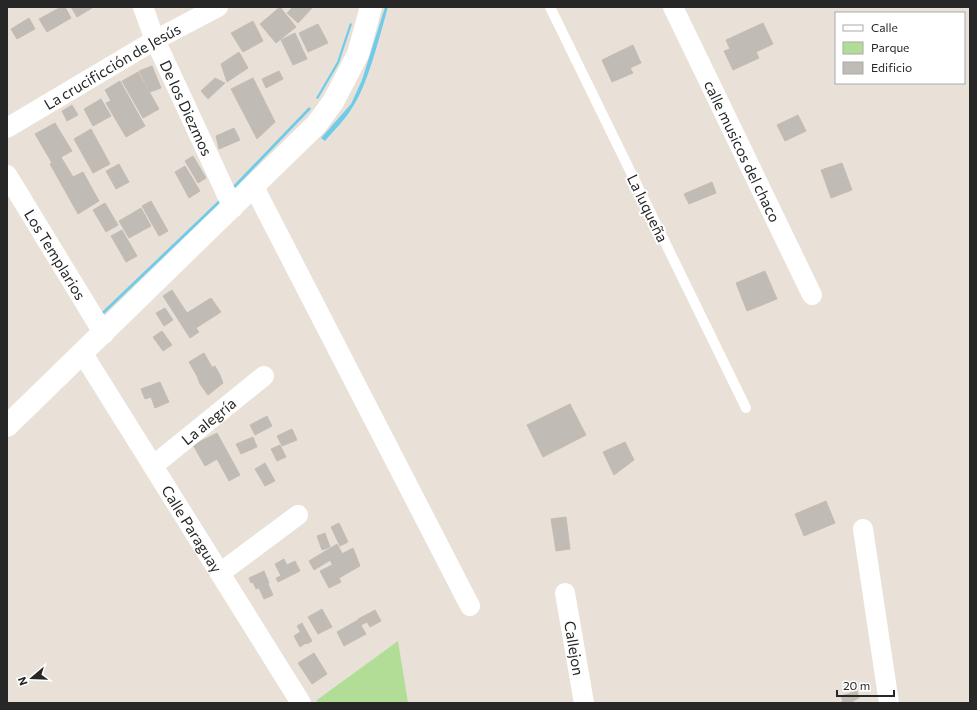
<svg xmlns="http://www.w3.org/2000/svg" width="977" height="710" font-family="Commissioner,sans-serif">
  <style>
    .green { fill: #b1dd97 }
    .water { fill: #6fcbe7 }
    .building { fill: #c1bbb5; stroke: #c3bdb3 }
    .lines { fill: none; stroke-linecap: round; stroke-linejoin: round }
    .lane { stroke: #fff; stroke-width: 10 }
    .street { stroke: #fff; stroke-width: 20 }
    .secondary { stroke: #fff; stroke-width: 22 }
    .labels { text-anchor: middle; dominant-baseline: central; stroke-width: 4; stroke-linejoin: round; paint-order: stroke }
    .street-label { font-size: 15px; fill: #272727; stroke: #fff }
  </style>
  <rect width="100%" height="100%" fill="#e9e1d8"/>
  <path class="green" d="M398,641l10,62h-91v-3z"/>
  <path class="water" d="M385,7h3c-8,27 -20,78 -36,101 -7,12 -18,22 -27,33l-4,-3 30,-34 11,-24z
    M350,23l2,1 -13,39 -21,36 -2,-1 21,-36z
    M309,107l2,2 -76,79 -2,-2z
    M219,200l2,2 -117,112 -2,-2z"/>
  <path class="building" d="M61,7h4l6,11 -24,14 -8,-13z
    M71,7h20l1,1 -15,9z
    M280,7l16,20 -20,16 -16,-19z
    M293,7h20l-15,16 -11,-10z
    M29,18l6,11 -18,10 -6,-10z
    M253,21l10,20 -20,11 -12,-19z
    M763,23l10,21 -17,8 3,6 -26,12 -9,-19 6,-2 -4,-9z
    M318,24l10,19 -20,9 -9,-19z
    M295,33l12,26 -14,6 -12,-25z
    M633,45l8,18 -11,5 3,5 -21,9 -10,-22z
    M239,52l9,16 -21,14 -6,-18z
    M152,66l9,22 -11,4 -11,-21z
    M279,71l4,8 -17,9 -4,-9z
    M138,72l21,37 -16,9 -21,-37z
    M215,78l10,5 -17,16 -7,-8z
    M253,78l22,44 -18,17 -26,-50z
    M120,81l25,45 -19,11 -20,-34 5,-2 -6,-11z
    M101,99l10,17 -18,10 -9,-17z
    M72,105l6,10 -11,6 -5,-10z
    M798,115l8,16 -21,10 -8,-16z
    M55,123l17,28 -11,6 12,20 10,-5 16,29 -21,13 -28,-50 2,-1 -17,-29z
    M234,128l6,12 -21,9 -3,-13z
    M91,129l19,35 -17,9 -19,-34z
    M193,156l13,22 -8,5 -13,-22z
    M842,163l10,27 -21,8 -10,-28z
    M119,164l10,18 -13,7 -10,-18z
    M185,166l15,25 -11,7 -14,-26z
    M712,182l4,11 -27,11 -5,-10z
    M151,201l17,30 -9,5 -17,-30z
    M105,203l13,22 -12,7 -13,-22z
    M141,208l10,18 -22,12 -10,-17z
    M122,230l15,26 -11,6 -15,-26z
    M765,271l12,28 -30,12 -11,-28z
    M172,290l15,23 24,-15 10,14 -25,16 3,4 -9,6 -27,-42z
    M165,308l8,12 -9,6 -8,-13z
    M162,331l10,14 -9,6 -10,-14z
    M204,353l8,14 -15,9 -8,-14z
    M215,366l5,9 -20,9 -3,-8z
    M220,375l3,8 -15,12 -8,-11z
    M160,382l9,20 -14,6 -4,-11 -6,2 -4,-10z
    M570,404l16,31 -43,22 -16,-32z
    M267,416l5,10 -17,9 -5,-10z
    M292,429l5,11 -15,6 -5,-10z
    M217,433l23,42 -11,6 -12,-22 -12,7 -12,-21z
    M253,437l4,10 -16,7 -5,-10z
    M625,442l9,18 -20,15 -11,-23z
    M280,445l6,12 -9,4 -6,-12z
    M265,463l10,18 -10,5 -10,-17z
    M826,501l9,22 -31,13 -9,-22z
    M566,517l4,32 -14,2 -5,-32z
    M339,523l9,19 -8,4 -9,-19z
    M325,533l5,14 -8,3 -5,-14z
    M337,544l5,9 -28,17 -5,-9z
    M353,548l7,18 -21,12 -9,-18z
    M284,559l3,6 8,-4 5,10 -22,11 -2,-4 5,-2 -6,-12z
    M332,565l9,17 -12,6 -9,-17z
    M264,571l5,12 -13,6 -3,-7 -2,1 -2,-5z
    M268,584l5,11 -9,4 -5,-11z
    M322,609l10,18 -14,7 -10,-17z
    M375,610l6,11 -11,6 -6,-11z
    M364,616l3,6 -6,3 -3,-6z
    M358,620l8,14 -22,12 -7,-14z
    M302,623l10,18 -5,3 -10,-18z
    M300,632l6,11 -6,4 -6,-11z
    M314,653l13,21 -15,10 -14,-21z
    M857,691l2,7 -6,3v2h-13l3,-2 -2,-5z"/>
  <g class="lines">
    <path class="lane" d="M550,7l196,401"/>
    <g class="street">
      <path id="s1" d="M143,7l12,33 78,168"/>
      <path id="s2" d="M673,7l139,288"/>
      <path id="s3" d="M7,128l148,-88 63,-33"/>
      <path id="s4" d="M7,175l97,159"/>
      <path d="M254,187l216,419"/>
      <path id="s5" d="M83,354l218,349"/>
      <path id="s6" d="M154,465l110,-89"/>
      <path d="M863,529l26,174"/>
      <path d="M220,573l78,-58"/>
      <path id="s7" d="M565,593l19,110"/>
    </g>
    <path class="secondary" d="M7,426l309,-301 17,-23 25,-48 13,-47"/>
  </g>
  <g class="labels">
    <g class="street-label">
      <text stroke="none"><textPath href="#s3" startOffset="122">La crucificción de Jesús</textPath></text>
      <text stroke="none"><textPath href="#s1" startOffset="110">De los Diezmos</textPath></text>
      <text stroke="none"><textPath href="#s2" startOffset="160">calle musicos del chaco</textPath></text>
      <text transform="translate(648 208) rotate(64)">La luqueña</text>
      <text stroke="none"><textPath href="#s4" startOffset="93">Los Templarios</textPath></text>
      <text stroke="none"><textPath href="#s6" startOffset="70">La alegría</textPath></text>
      <text stroke="none"><textPath href="#s5" startOffset="206">Calle Paraguay</textPath></text>
      <text stroke="none"><textPath href="#s7" startOffset="56">Callejon</textPath></text>
    </g>
  </g>
  <rect width="977" height="710" fill="none" stroke="#272727" stroke-width="16"/>
  <rect x="835" y="12" width="130" height="72" fill="#ffffff" stroke="#a9a9a9"/>
  <rect x="843" y="25" width="20" height="6" fill="#ffffff" stroke="#a9a9a9"/>
  <text x="871" y="32" font-size="12" fill="#272727">Calle</text>
  <rect x="843" y="42" width="20" height="12" fill="#b1dd97" stroke="#a9a9a9"/>
  <text x="871" y="52" font-size="12" fill="#272727">Parque</text>
  <rect x="843" y="62" width="20" height="12" fill="#c1bbb5" stroke="#a9a9a9"/>
  <text x="871" y="72" font-size="12" fill="#272727">Edificio</text>
  <g transform="translate(32 678) rotate(251)" stroke="#ffffff" stroke-width="3" paint-order="stroke">
  <path d="M0-3L7 15L0 10L-7 15Z" fill="#272727"/>
  <text y="-6" font-size="11" font-weight="bold" text-anchor="middle" fill="#272727">N</text>
  </g>
  <path d="M837 690v6h57v-6" fill="none" stroke="#272727" stroke-width="2"/>
  <text x="843" y="690" font-size="12" fill="#272727" stroke="#ffffff" stroke-width="3" paint-order="stroke">20 m</text>
</svg>
